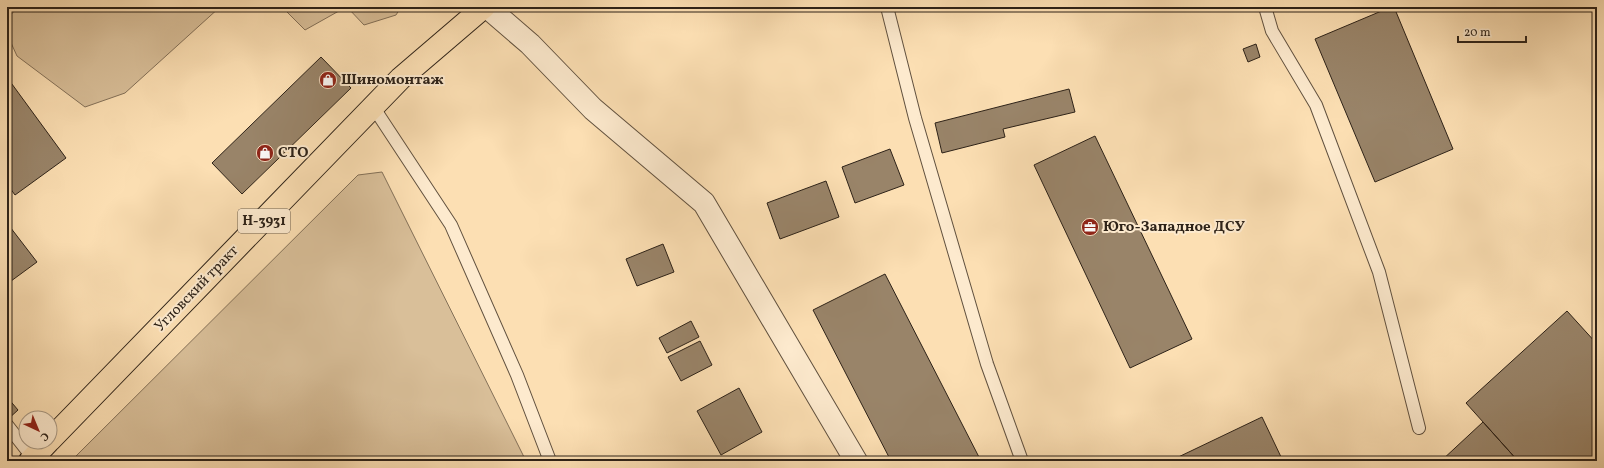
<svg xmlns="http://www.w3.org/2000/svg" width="1604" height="468" font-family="Vollkorn,serif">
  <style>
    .green { fill: #d9bf99; stroke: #837058 }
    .building { fill: #998469; stroke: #2d2218 }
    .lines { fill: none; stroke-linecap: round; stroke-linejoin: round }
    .lane-casing { stroke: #61513f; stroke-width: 14 }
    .street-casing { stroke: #61513f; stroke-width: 24 }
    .highway-casing { stroke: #2d2218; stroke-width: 24 }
    .lane { stroke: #fdeace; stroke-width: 12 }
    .street { stroke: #fdeace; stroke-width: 22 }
    .highway { stroke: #fcdfb3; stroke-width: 22 }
    .labels { text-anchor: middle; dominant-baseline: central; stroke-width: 4; stroke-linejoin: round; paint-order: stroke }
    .shield { fill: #fdeace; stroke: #6b5e4f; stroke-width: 1 }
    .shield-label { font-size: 14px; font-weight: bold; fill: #2d2218 }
    .poi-label { font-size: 15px; font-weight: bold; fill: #2d2218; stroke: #fdeace; text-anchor: start }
    .street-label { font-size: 15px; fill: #2d2218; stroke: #fdeace }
  </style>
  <rect width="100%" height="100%" fill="#fcdfb3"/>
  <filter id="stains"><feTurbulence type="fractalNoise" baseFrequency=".005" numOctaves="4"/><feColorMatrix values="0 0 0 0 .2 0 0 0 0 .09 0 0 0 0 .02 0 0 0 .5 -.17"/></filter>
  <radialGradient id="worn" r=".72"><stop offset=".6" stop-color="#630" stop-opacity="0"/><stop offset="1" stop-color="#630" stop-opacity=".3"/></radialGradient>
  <path class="green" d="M18,7h202l-95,86 -40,14 -68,-51 -10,-22v-15z
    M282,7h64l-41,23z
    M347,7h54l-5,8 -32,10z
    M382,172l144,289h-455l287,-286z"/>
  <path class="building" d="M1391,7h3l59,142 -78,33 -60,-143z
    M1256,44l4,13 -12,5 -5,-13z
    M321,57l30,31 -109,106 -30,-31z
    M9,80l57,78 -51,37 -8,-11v-102z
    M1069,89l6,23 -72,17 2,8 -63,16 -7,-30z
    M1095,136l97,203 -62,29 -96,-203z
    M890,149l14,36 -49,18 -13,-36z
    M826,181l13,36 -59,22 -13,-36z
    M7,223l30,39 -30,22z
    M663,244l11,28 -37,14 -11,-27z
    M885,274l96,187h-90l-78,-151z
    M1567,311l30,33v117h-79l-52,-58z
    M691,321l8,16 -32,16 -8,-15z
    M700,341l12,24 -31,16 -13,-24z
    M739,388l23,44 -41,23 -24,-44z
    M7,397l11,13 -11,10z
    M1262,417l20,42 -4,2h-108z
    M1483,422l35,39h-77z"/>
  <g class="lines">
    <defs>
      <path id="lane" d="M887,7l28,111 72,246 35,97
        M1265,7l7,24 44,74 63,167 40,156
        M374,108l77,117 66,150 33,86
        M7,425l26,33"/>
      <path id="street" d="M487,7l43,37 63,65 111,94 152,258"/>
      <path id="highway" d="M50,440l351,-362 83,-71
        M30,461l18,-19"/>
    </defs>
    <use href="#lane" class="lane-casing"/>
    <use href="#street" class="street-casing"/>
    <use href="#highway" class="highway-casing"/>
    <use href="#lane" class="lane"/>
    <use href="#street" class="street"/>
    <use href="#highway" class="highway"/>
  </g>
  <defs>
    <symbol id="shop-disc" viewBox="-11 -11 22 22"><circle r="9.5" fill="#8f2418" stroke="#fdeace"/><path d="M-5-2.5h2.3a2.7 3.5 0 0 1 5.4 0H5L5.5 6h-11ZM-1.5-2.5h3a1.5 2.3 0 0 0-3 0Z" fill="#fff"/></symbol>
    <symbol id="office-disc" viewBox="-11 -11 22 22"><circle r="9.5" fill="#8f2418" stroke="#fdeace"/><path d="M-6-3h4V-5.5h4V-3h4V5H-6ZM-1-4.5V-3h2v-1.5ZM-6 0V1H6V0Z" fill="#fff"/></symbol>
  </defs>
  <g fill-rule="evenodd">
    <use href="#shop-disc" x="318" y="70" width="20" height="20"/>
    <use href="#shop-disc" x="255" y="143" width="20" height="20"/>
    <use href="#office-disc" x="1080" y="217" width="20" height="20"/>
  </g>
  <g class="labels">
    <rect class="shield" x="238" y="209" width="52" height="24" rx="3"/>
    <g class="shield-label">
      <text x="264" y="221">Н-3931</text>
    </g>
    <g class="poi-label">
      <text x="341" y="80">Шиномонтаж</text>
      <text x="278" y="153">СТО</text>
      <text x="1103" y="227">Юго-Западное ДСУ</text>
    </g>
    <g class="street-label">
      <text transform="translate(197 289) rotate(-46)">Угловский тракт</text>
    </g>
  </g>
  <rect width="1604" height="468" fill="none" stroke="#fcdfb3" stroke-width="24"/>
  <rect x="8" y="8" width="1588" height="452" fill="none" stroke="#2d2218" stroke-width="2"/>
  <rect x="12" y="12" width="1580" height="444" fill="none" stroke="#2d2218"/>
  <g transform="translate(38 430) rotate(136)"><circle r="19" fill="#fdeace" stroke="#aa9a85"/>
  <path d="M0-3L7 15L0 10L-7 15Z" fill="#8f2418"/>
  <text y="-6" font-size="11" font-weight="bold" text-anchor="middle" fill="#2d2218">С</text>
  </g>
  <path d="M1458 36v6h68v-6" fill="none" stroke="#2d2218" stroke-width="2"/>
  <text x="1464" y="36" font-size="12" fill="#2d2218" stroke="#fdeace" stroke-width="3" paint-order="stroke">20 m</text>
  <rect width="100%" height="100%" filter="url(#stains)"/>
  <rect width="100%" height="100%" fill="url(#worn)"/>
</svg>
